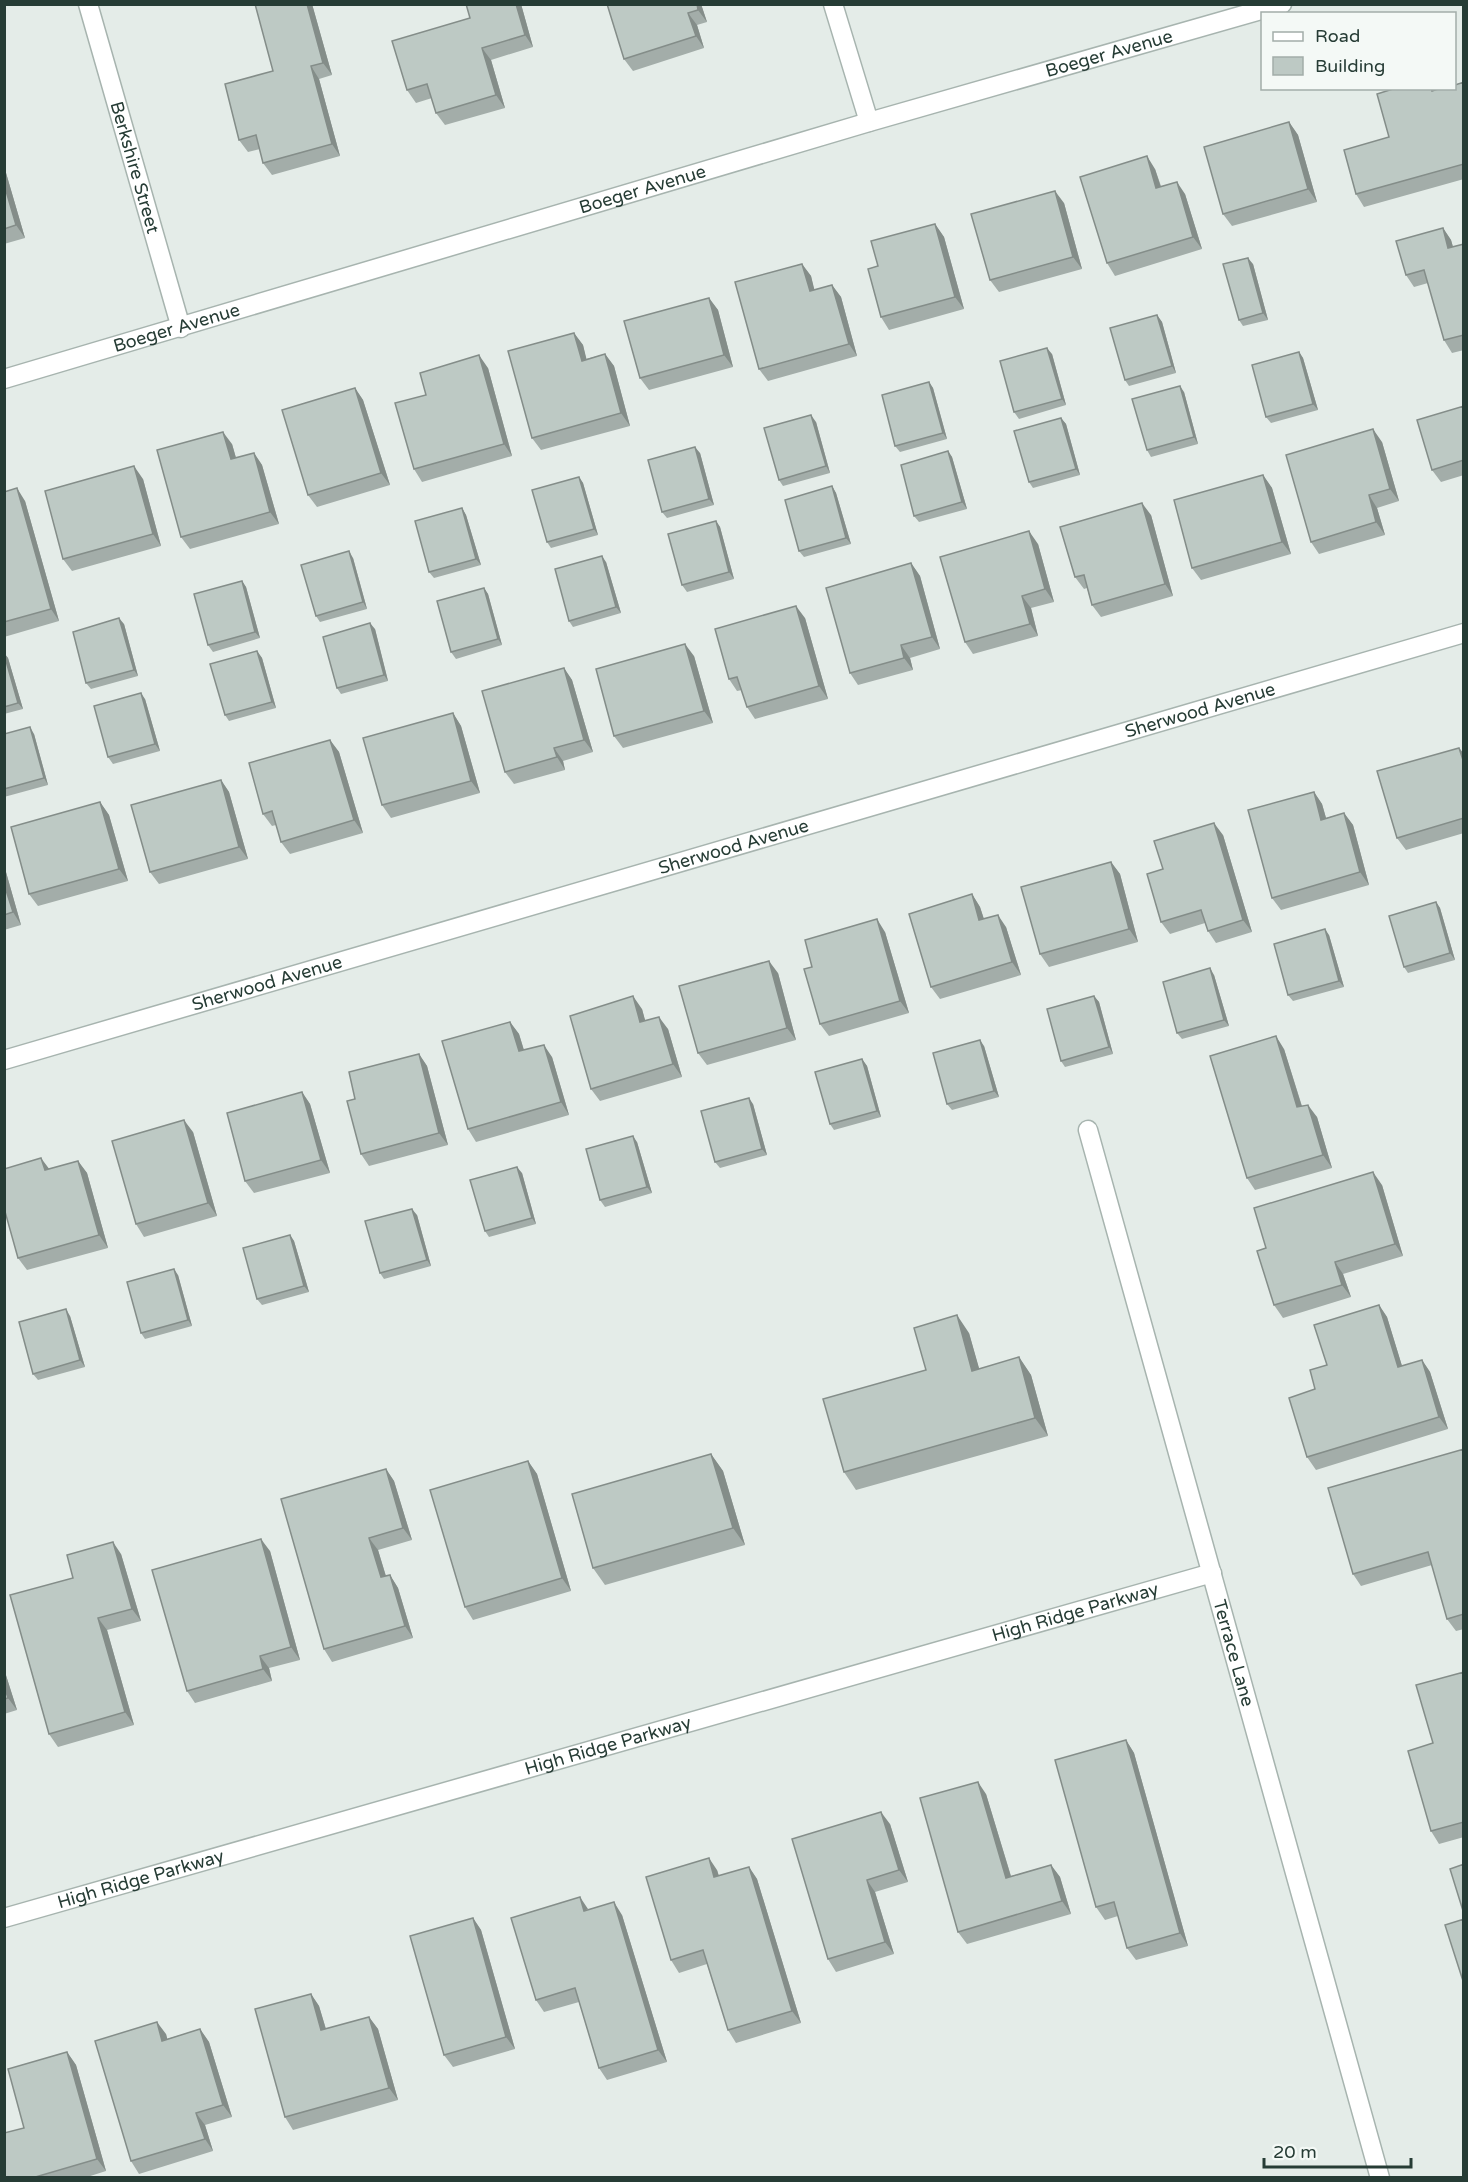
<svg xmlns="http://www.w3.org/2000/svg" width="1468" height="2182" font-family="'Varela Round',sans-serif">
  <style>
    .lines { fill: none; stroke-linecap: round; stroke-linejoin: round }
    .street-casing { stroke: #a7b4af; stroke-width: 21 }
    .street { stroke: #fff; stroke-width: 18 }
    .wall { fill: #a3ada9 }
    .shaded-wall { fill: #848d89 }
    .building { fill: #bdc9c4; stroke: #848d89; stroke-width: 1.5 }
    .labels { text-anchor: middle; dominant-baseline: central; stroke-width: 5; stroke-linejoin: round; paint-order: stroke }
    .street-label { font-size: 18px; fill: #263c35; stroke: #f4f9f6 }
  </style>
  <rect width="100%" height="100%" fill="#e4ece8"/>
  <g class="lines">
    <defs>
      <g id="street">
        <path id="s1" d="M88,4l93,324"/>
        <path d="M833,4l36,118"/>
        <path id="s2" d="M4,379l865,-257 413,-118"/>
        <path id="s3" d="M4,1060l1460,-427"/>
        <path id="s4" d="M1088,1130l292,1048"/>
        <path id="s5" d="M4,1918l1208,-345"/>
      </g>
    </defs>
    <use href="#street" class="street-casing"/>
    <use href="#street" class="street"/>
  </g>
  <path class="wall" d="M255,4h57l20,71 -13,4 21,77 -68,19 -9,-12 -3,-14 -12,3 -9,-12 34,-69z
    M521,4l12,43 -42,13 14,48 -60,17 -9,-12 -4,-15 -16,5 -9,-13z
    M607,4h94l6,18 -10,3 7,23 -71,23 -9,-12z
    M1464,82v97l-100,28 -8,-13 33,-57 47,-47z
    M1289,122l9,13 19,67 -85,24 -9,-12z
    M4,166l21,72 -21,6z
    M1155,169l6,17 24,8 17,55 -87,27 -8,-13z
    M1064,203l18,66 -83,23 -9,-12z
    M935,224l9,13 20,72 -75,21 -8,-13 -3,-51z
    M1443,228l8,12 2,7 11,-3v106l-12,3 -8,-13 -16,-57 -14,4 -8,-12z
    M802,264l9,12 3,14 18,-5 9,12 16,59 -89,25 -9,-12z
    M1253,264l15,56 -25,6 -4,-6z
    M709,298l9,12 15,57 -84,23 -9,-12z
    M1157,315l5,7 14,51 -47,13 -4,-6z
    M574,333l9,12 3,14 19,-5 9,12 16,60 -89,24 -9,-12z
    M1299,352l4,6 15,52 -47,13 -5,-6z
    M1052,354l14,51 -47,14 -5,-7z
    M488,368l24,88 -90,26 -8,-13 12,-74z
    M929,382l4,6 14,51 -47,13 -5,-6z
    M355,388l8,12 27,85 -73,22 -9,-12z
    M1184,392l14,52 -47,13 -4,-7z
    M1464,406v69l-23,7 -9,-12z
    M1061,418l5,6 14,51 -47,13 -4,-6z
    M816,422l14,51 -47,13 -4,-6z
    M1382,442l17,59 -22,7 8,27 -66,19 -8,-12z
    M232,444l4,14 18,-5 8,12 17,59 -89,25 -9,-12z
    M948,451l4,6 15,52 -48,13 -5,-6z
    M700,453l14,52 -47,13 -5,-6z
    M1263,475l9,13 19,66 -90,26 -9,-12z
    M579,477l4,6 15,52 -47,13 -4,-6z
    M143,479l18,67 -89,25 -9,-12z
    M832,486l4,7 15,51 -47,13 -5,-6z
    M4,492l21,9 34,120 -55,16z
    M462,508l4,7 15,50 -47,13 -5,-6z
    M1151,515l22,81 -72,21 -9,-12 -5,-17 -3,1 -9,-12z
    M716,521l4,6 14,52 -47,13 -5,-7z
    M1038,544l16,58 -23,6 7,28 -65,18 -8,-12z
    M353,558l14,51 -47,13 -4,-6z
    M606,562l15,51 -48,14 -4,-6z
    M911,563l9,13 20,73 -30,9 3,12 -55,15 -8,-12z
    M242,581l4,6 14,51 -47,14 -5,-7z
    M484,588l4,6 14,51 -46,14 -5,-7z
    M805,618l23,81 -73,20 -8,-12 -5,-17 -5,1 -8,-12z
    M124,624l14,52 -47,13 -5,-6z
    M375,629l13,52 -47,13 -4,-6z
    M257,651l5,7 14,50 -47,13 -4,-6z
    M4,653l4,5 15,51 -19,5z
    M694,656l19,67 -90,25 -9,-12z
    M564,668l8,12 21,72 -30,9 2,9 -51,14 -9,-12z
    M145,699l15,52 -47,13 -5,-7z
    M453,713l8,13 19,67 -89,25 -9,-13z
    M4,734h30l14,51 -44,12z
    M330,740l9,12 24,81 -73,21 -9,-12 -5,-17 -4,1 -9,-12z
    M1459,748l5,6v79l-58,17 -9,-12z
    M221,780l8,12 19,67 -89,25 -9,-12z
    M1314,792l8,12 4,14 18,-5 9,12 16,60 -88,25 -9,-12z
    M100,802l9,13 19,66 -90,25 -9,-12z
    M1223,835l29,97 -36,11 -8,-12 -3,-8 -35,11 -9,-12 2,-53z
    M1111,862l9,12 18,68 -89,25 -9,-13z
    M4,865l17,60 -17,5z
    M972,894l8,13 4,12 22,8 15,48 -81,24 -9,-12z
    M1436,902l4,6 15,52 -47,13 -4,-6z
    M885,932l24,81 -80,23 -9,-12 -8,-57z
    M1329,935l15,52 -51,14 -5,-6z
    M778,973l18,67 -89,25 -9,-12z
    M1214,975l15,51 -47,13 -5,-6z
    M1094,996l5,6 14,52 -48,13 -4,-6z
    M642,1009l3,12 23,8 14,48 -82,24 -9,-12z
    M510,1022l9,12 5,16 28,7 17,58 -93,27 -8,-13z
    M984,1046l15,51 -47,13 -5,-6z
    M1284,1049l18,57 15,11 15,51 -77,22 -8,-12z
    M419,1054l8,12 21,79 -79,21 -8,-12 -6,-55z
    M862,1059l5,7 14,51 -47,13 -4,-6z
    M302,1092l8,12 20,69 -76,20 -9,-12z
    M753,1104l14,51 -47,13 -5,-6z
    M193,1132l24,84 -73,21 -8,-13z
    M637,1142l15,51 -47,14 -5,-7z
    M78,1161l9,12 21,75 -81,22 -9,-12 31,-89z
    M522,1173l14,51 -47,13 -4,-6z
    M1382,1185l21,71 -60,18 8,23 -68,21 -9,-13 -8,-57z
    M417,1215l14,51 -47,13 -4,-6z
    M290,1235l4,6 15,51 -47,13 -5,-6z
    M178,1275l14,51 -47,13 -4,-6z
    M1379,1305l8,12 15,49 20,-6 8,12 18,57 -132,41 -9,-13 8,-68 12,-24z
    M70,1316l15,51 -47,13 -5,-6z
    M969,1333l10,36 40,-12 12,18 17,61 -192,54 -12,-18 82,-102z
    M1464,1449v180l-8,2 -9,-12 -15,-54 -71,21 -8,-12z
    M711,1454l12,17 22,74 -140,40 -12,-17z
    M528,1461l9,13 34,117 -98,29 -8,-13z
    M386,1469l8,12 18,59 -34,10 8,26 4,-1 8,13 15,50 -81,24 -8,-13z
    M270,1551l30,109 -31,8 3,13 -77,22 -8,-12z
    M121,1554l20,67 -34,9 27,95 -76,22 -9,-13 24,-156z
    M4,1669l13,41 -13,4z
    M1464,1672v165l-25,7 -8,-13 2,-88z
    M1126,1740l8,13 54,193 -52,14 -9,-12 -9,-32 -13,4 -9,-13z
    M986,1794l25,82 40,-11 9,12 11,37 -104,30 -9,-12z
    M890,1824l18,58 -33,10 19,62 -58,18 -8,-13z
    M749,1867l8,12 44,144 -65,20 -8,-13 -21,-66 -28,9 -8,-13 46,-90 2,6z
    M588,1910l34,5 45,147 -60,18 -8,-12 -20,-66 -35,10 -8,-12z
    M473,1918l8,12 34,119 -62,18 -9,-12z
    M311,1994l8,12 7,23 43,-12 9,12 20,71 -105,30 -8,-13z
    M200,2029l9,13 23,75 -27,8 8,26 -74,23 -8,-13 35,-127 1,5z
    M67,2052l9,13 30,106 -22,7h-80l20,-50z"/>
  <path class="shaded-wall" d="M307,4h5l20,71 -9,-12z
    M516,4h5l12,43 -8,-12z
    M697,4h4l6,18 -9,-12z
    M688,13l9,12 7,23 -8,-12z
    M482,48l9,12 14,48 -9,-13z
    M311,66l8,13 21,77 -8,-12z
    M1289,122l9,13 19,67 -9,-13z
    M1147,156l8,13 10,31 -9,-12z
    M4,166l21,72 -9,-13 -12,-41z
    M1177,182l8,12 17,55 -9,-12z
    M1055,191l9,12 18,66 -9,-12z
    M935,224l9,13 20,72 -9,-12z
    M1443,228l8,12 6,21 -9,-13z
    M1248,258l5,6 15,56 -5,-7z
    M802,264l9,12 7,28 -8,-13z
    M832,285l9,12 16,59 -8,-12z
    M709,298l9,12 15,57 -9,-12z
    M1157,315l5,7 14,51 -4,-7z
    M574,333l9,12 7,28 -8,-12z
    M1047,348l5,6 14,51 -4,-6z
    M1299,352l4,6 15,52 -5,-6z
    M605,354l9,12 16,60 -9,-13z
    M479,355l9,13 24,88 -8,-12z
    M929,382l4,6 14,51 -4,-6z
    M1180,386l4,6 14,52 -4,-7z
    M355,388l8,12 27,85 -9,-12z
    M811,415l5,7 14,51 -4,-7z
    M1061,418l5,6 14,51 -4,-6z
    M1373,429l9,13 17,59 -9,-12z
    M223,432l9,12 8,28 -9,-13z
    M695,447l5,6 14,52 -5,-6z
    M948,451l4,6 15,52 -5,-7z
    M254,453l8,12 17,59 -9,-12z
    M134,466l9,13 18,67 -8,-12z
    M1263,475l9,13 19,66 -9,-12z
    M579,477l4,6 15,52 -4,-6z
    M832,486l4,7 15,51 -5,-6z
    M17,488l8,13 34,120 -8,-12z
    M1369,495l8,13 8,27 -9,-13z
    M1142,503l9,12 22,81 -8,-12z
    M462,508l4,7 15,50 -5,-6z
    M716,521l4,6 14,52 -5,-7z
    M1029,531l9,13 16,58 -9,-13z
    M349,551l4,7 14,51 -4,-7z
    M602,556l4,6 15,51 -5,-6z
    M911,563l9,13 20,73 -8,-12z
    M242,581l4,6 14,51 -5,-6z
    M484,588l4,6 14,51 -4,-6z
    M1022,596l9,12 7,28 -8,-12z
    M796,606l9,12 23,81 -9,-13z
    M119,618l5,6 14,52 -4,-6z
    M370,623l5,6 13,52 -4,-6z
    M685,644l9,12 19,67 -9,-12z
    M901,645l9,13 3,12 -9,-12z
    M257,651l5,7 14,50 -4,-6z
    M4,653l4,5 15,51 -5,-6z
    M564,668l8,12 21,72 -9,-12z
    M141,693l4,6 15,52 -5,-7z
    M453,713l8,13 19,67 -9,-12z
    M30,727l4,7 14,51 -4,-7z
    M330,740l9,12 24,81 -9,-13z
    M554,748l9,13 2,9 -8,-13z
    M1459,748l5,6v9z
    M221,780l8,12 19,67 -9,-12z
    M1314,792l8,12 8,28 -9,-12z
    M100,802l9,13 19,66 -9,-12z
    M1344,813l9,12 16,60 -9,-13z
    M1214,823l9,12 29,97 -9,-12z
    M1111,862l9,12 18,68 -9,-13z
    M4,865l17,60 -8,-13 -9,-28z
    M972,894l8,13 8,25 -9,-12z
    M1436,902l4,6 15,52 -5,-7z
    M998,915l8,12 15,48 -9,-13z
    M877,919l8,13 24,81 -9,-12z
    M1325,929l4,6 15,52 -5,-6z
    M769,961l9,12 18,67 -9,-12z
    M1210,968l4,7 15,51 -5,-6z
    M633,996l9,13 7,25 -9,-12z
    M1094,996l5,6 14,52 -4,-7z
    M659,1017l9,12 14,48 -9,-13z
    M510,1022l9,12 9,30 -9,-13z
    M1276,1036l8,13 22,71 -9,-13z
    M980,1040l4,6 15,51 -5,-6z
    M544,1045l8,12 17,58 -8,-13z
    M419,1054l8,12 21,79 -9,-12z
    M862,1059l5,7 14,51 -4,-6z
    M302,1092l8,12 20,69 -9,-13z
    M749,1098l4,6 14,51 -5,-6z
    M1308,1105l9,12 15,51 -9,-13z
    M184,1120l9,12 24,84 -9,-13z
    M633,1136l4,6 15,51 -5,-6z
    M41,1158l9,12h-5z
    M78,1161l9,12 21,75 -9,-13z
    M517,1167l5,6 14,51 -4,-6z
    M1373,1172l9,13 21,71 -8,-12z
    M412,1209l5,6 14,51 -4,-6z
    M290,1235l4,6 15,51 -5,-6z
    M1335,1262l8,12 8,23 -9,-12z
    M174,1269l4,6 14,51 -4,-6z
    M1379,1305l8,12 19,62 -8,-12z
    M66,1309l4,7 15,51 -5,-7z
    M957,1315l12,18 16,56 -13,-18z
    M1019,1357l12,18 17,61 -13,-18z
    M1422,1360l8,12 18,57 -9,-12z
    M711,1454l12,17 22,74 -12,-17z
    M528,1461l9,13 34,117 -9,-13z
    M386,1469l8,12 18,59 -9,-12z
    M369,1538l9,12 12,40 -9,-13z
    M261,1539l9,12 30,109 -9,-13z
    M113,1542l8,12 20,67 -9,-12z
    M390,1575l8,13 15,50 -8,-12z
    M98,1618l9,12 27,95 -9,-13z
    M260,1656l9,12 3,13 -9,-12z
    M4,1669l13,41 -9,-12 -4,-13z
    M1126,1740l8,13 54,193 -8,-13z
    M978,1782l8,12 29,96 -9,-12z
    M881,1812l9,12 18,58 -9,-12z
    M709,1858l8,12 6,20 -9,-13z
    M1051,1865l9,12 11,37 -9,-13z
    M749,1867l8,12 44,144 -9,-12z
    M867,1880l8,12 19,62 -9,-12z
    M580,1897l8,12 -4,2z
    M614,1902l8,13 45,147 -9,-12z
    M473,1918l8,12 34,119 -9,-12z
    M311,1994l8,12 11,37 -9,-13z
    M369,2017l9,12 20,71 -9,-12z
    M157,2022l9,12 5,19 -9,-12z
    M200,2029l9,13 23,75 -9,-12z
    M67,2052l9,13 30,106 -9,-12z
    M196,2113l9,12 8,26 -8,-12z"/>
  <path class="building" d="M255,4h52l16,59 -12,3 21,78 -69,19 -7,-28 -17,5 -14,-56 48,-13z
    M466,4h50l9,31 -43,13 14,47 -60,18 -9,-29 -20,6 -15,-49 78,-23z
    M607,4h90l1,6 -10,3 8,23 -72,23z
    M1464,82v82l-108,30 -12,-44 45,-13 -12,-43 19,-6h35l1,3 9,-3h14v-3z
    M1289,122l19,67 -85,25 -19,-67z
    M1147,156l9,32 21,-6 16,55 -86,26 -27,-86z
    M4,184l12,41 -12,4z
    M1055,191l18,66 -83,23 -19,-66z
    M935,224l20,73 -74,20 -13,-48 10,-3 -7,-25z
    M1443,228l5,20 16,-4v91l-20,5 -20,-70 -18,5 -10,-34z
    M1248,258l15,55 -24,7 -16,-56z
    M802,264l8,27 22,-6 17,59 -90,25 -24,-87z
    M709,298l15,57 -84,23 -16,-57z
    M1157,315l15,51 -47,14 -15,-52z
    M574,333l8,28 23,-7 16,59 -89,25 -24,-87z
    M1047,348l15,51 -48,13 -14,-51z
    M1299,352l14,52 -47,13 -14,-52z
    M479,355l25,89 -90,25 -19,-66 31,-8 -6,-22z
    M929,382l14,51 -48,13 -13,-51z
    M1180,386l14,51 -47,13 -15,-51z
    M355,388l26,85 -73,22 -26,-85z
    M1464,406v54l-32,10 -15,-50z
    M811,415l15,51 -47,14 -15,-52z
    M1061,418l15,51 -47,13 -15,-51z
    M1373,429l17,60 -21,6 7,27 -65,20 -25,-87z
    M223,432l8,27 23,-6 16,59 -89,25 -24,-87z
    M695,447l14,52 -47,13 -14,-52z
    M948,451l14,51 -48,14 -13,-51z
    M134,466l19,68 -90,25 -18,-68z
    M1263,475l19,67 -90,26 -18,-68z
    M579,477l15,52 -47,13 -15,-52z
    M832,486l14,52 -47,13 -14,-51z
    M17,488l34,121 -47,13v-130z
    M1142,503l23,81 -73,21 -8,-30 -9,2 -15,-50z
    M462,508l14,51 -47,13 -14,-51z
    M716,521l13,51 -47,13 -14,-51z
    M1029,531l16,58 -23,7 8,28 -65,18 -25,-85z
    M349,551l14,51 -47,14 -15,-51z
    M602,556l14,51 -47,14 -14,-52z
    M911,563l21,74 -31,8 3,13 -54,15 -24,-85z
    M242,581l13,51 -47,13 -14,-51z
    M484,588l14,51 -47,13 -14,-51z
    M796,606l23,80 -72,21 -10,-30 -8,2 -14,-50z
    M119,618l15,52 -48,13 -13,-51z
    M370,623l14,52 -47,13 -14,-51z
    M685,644l19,67 -90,25 -18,-67z
    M257,651l15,51 -47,13 -15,-51z
    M4,654l14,49 -14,4z
    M564,668l20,72 -30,8 3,9 -52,15 -23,-81z
    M141,693l14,51 -47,13 -14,-51z
    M453,713l18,68 -89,24 -19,-67z
    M30,727l14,51 -40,11v-55z
    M330,740l24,80 -73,22 -9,-31 -9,3 -14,-51z
    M1459,748l5,15v55l-67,20 -20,-67z
    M221,780l18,67 -89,25 -19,-67z
    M1314,792l7,28 23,-7 16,59 -88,26 -24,-88z
    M100,802l19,67 -90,25 -18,-67z
    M1214,823l29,97 -35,11 -7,-21 -40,12 -14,-48 16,-5 -9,-28z
    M1111,862l18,67 -89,25 -19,-67z
    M4,884l9,28 -9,3z
    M972,894l7,26 19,-5 14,47 -81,25 -22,-73z
    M1436,902l14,51 -46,14 -15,-51z
    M877,919l23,82 -80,23 -16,-55 8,-2 -7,-27z
    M1325,929l14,52 -51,14 -14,-51z
    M769,961l18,67 -89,25 -19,-67z
    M1210,968l14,52 -47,13 -14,-51z
    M633,996l7,26 19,-5 14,47 -82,25 -21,-73z
    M1094,996l15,51 -48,14 -14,-52z
    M510,1022l9,29 25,-6 17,57 -93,27 -26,-88z
    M1276,1036l21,71 11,-2 15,50 -76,23 -37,-122z
    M980,1040l14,51 -47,13 -14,-51z
    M419,1054l20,79 -78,21 -14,-53 8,-2 -6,-27z
    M862,1059l15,52 -47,13 -15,-52z
    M302,1092l19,68 -76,21 -18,-68z
    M749,1098l13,51 -47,13 -14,-51z
    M184,1120l24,83 -72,21 -24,-83z
    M633,1136l14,51 -47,13 -14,-51z
    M41,1158l4,12 33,-9 21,74 -81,23 -14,-50v-39z
    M517,1167l15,51 -47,13 -15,-51z
    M1373,1172l22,72 -60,18 7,23 -68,20 -17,-54 9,-3 -12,-40z
    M412,1209l15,51 -47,13 -15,-52z
    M290,1235l14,51 -47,13 -14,-51z
    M174,1269l14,51 -47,13 -14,-51z
    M1379,1305l19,62 24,-7 17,57 -132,40 -18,-59 26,-9 -5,-19 17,-5 -13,-40z
    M66,1309l14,51 -47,14 -14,-52z
    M957,1315l15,56 47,-14 16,61 -191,54 -21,-73 103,-29 -12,-42z
    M1464,1449v165l-17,5 -19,-67 -75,22 -25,-86z
    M711,1454l22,74 -140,40 -21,-74z
    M528,1461l34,117 -97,29 -35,-117z
    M386,1469l17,59 -34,10 12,39 9,-2 15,51 -81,23 -43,-150z
    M261,1539l30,108 -31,9 3,13 -76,22 -35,-121z
    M113,1542l19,67 -34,9 27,94 -76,22 -39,-139 63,-17 -6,-23z
    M1464,1672v150l-33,9 -23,-80 25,-8 -17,-58z
    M4,1685l4,13 -4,1z
    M1126,1740l54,193 -53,15 -13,-46 -18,5 -41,-147z
    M978,1782l28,96 45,-13 11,36 -104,31 -38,-134z
    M881,1812l18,58 -32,10 18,62 -57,17 -36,-120z
    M709,1858l5,19 35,-10 43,144 -64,19 -25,-80 -32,10 -25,-83z
    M1464,1864v50l-14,-45z
    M580,1897l4,14 30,-9 44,148 -59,18 -24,-80 -39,12 -25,-82z
    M473,1918l33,119 -62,18 -34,-119z
    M1464,1919v65l-19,-59z
    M311,1994l10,36 48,-13 20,71 -104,29 -30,-108z
    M157,2022l5,19 38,-12 23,76 -27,8 9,26 -74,22 -36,-120z
    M67,2052l30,107 -65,19h-28v-45l20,-5 -16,-59z"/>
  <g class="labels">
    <g class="street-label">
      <text stroke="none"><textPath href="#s2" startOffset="1152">Boeger Avenue</textPath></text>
      <text stroke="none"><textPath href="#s1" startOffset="170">Berkshire Street</textPath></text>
      <text stroke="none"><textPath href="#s2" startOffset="666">Boeger Avenue</textPath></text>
      <text stroke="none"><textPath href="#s2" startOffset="180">Boeger Avenue</textPath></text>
      <text stroke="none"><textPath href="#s3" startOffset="1246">Sherwood Avenue</textPath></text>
      <text stroke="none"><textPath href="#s3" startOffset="760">Sherwood Avenue</textPath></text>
      <text stroke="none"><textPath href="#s3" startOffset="274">Sherwood Avenue</textPath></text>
      <text stroke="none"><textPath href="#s5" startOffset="1114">High Ridge Parkway</textPath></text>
      <text stroke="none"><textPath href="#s4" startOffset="543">Terrace Lane</textPath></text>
      <text stroke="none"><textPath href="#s5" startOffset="628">High Ridge Parkway</textPath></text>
      <text stroke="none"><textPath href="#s5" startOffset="142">High Ridge Parkway</textPath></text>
    </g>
  </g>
  <rect width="1468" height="2182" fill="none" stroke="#263c35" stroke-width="12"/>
  <rect x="1261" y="12" width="195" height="78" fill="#f4f9f6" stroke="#a2ada9" stroke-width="1.5"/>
  <rect x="1273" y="32" width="30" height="9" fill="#ffffff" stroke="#a2ada9" stroke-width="1.5"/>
  <text x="1315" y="42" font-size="18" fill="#263c35">Road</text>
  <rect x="1273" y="57" width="30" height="18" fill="#bdc9c4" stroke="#a2ada9" stroke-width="1.5"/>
  <text x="1315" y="72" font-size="18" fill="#263c35">Building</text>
  <path d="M1264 2158v9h147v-9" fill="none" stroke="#263c35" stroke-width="3"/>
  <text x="1273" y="2158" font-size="18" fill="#263c35" stroke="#f4f9f6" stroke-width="4.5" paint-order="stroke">20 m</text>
</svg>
